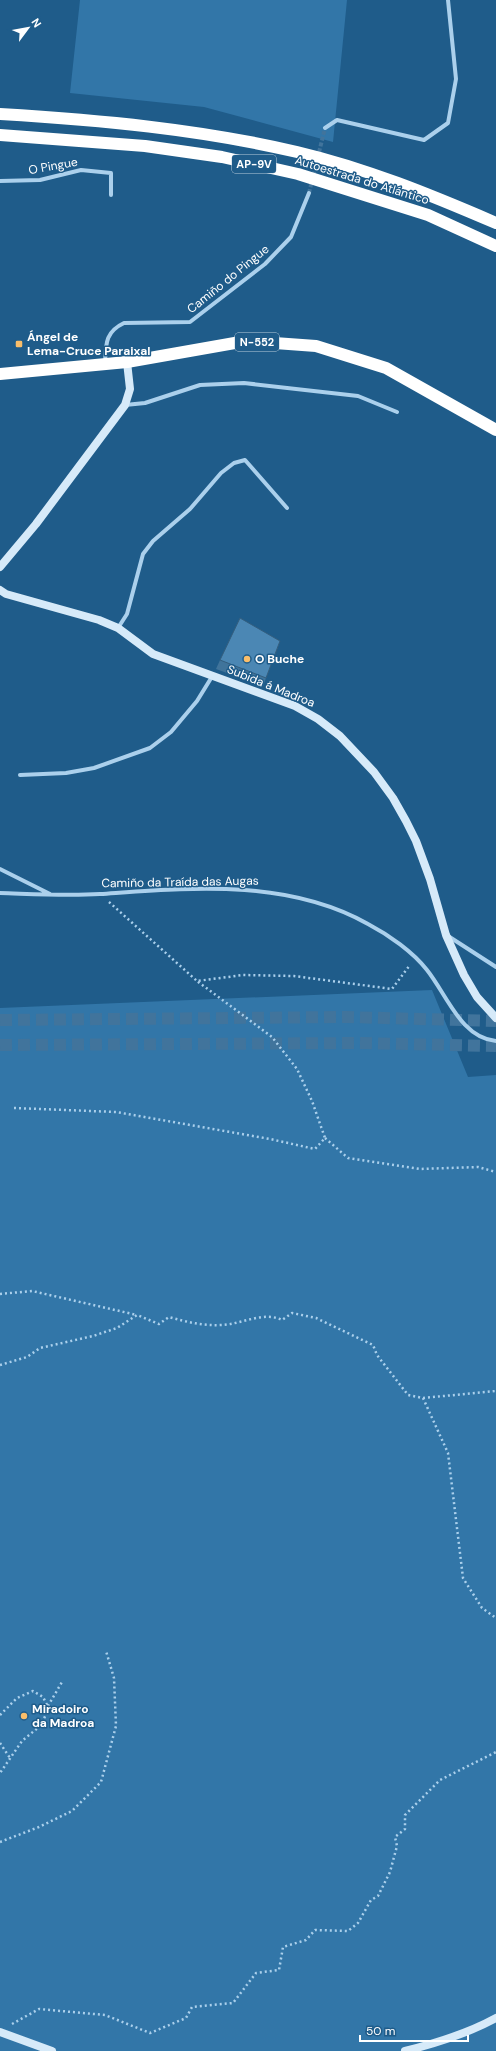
<svg xmlns="http://www.w3.org/2000/svg" width="496" height="2051" font-family="'DM Sans',sans-serif">
  <style>
    .green { fill: #3276a8 }
    .lines { fill: none; stroke-linecap: round; stroke-linejoin: round }
    .street-tunnel { stroke: #41749c; stroke-width: 4; stroke-dasharray: 4 2; stroke-linecap: butt }
    .highway-tunnel { stroke: #41749c; stroke-width: 12; stroke-dasharray: 12 6; stroke-linecap: butt }
    .path { stroke: #abd0ec; stroke-width: 2.5; stroke-dasharray: 2 3; stroke-linecap: butt }
    .street { stroke: #abd0ec; stroke-width: 4 }
    .secondary { stroke: #d6eaf9; stroke-width: 8 }
    .highway { stroke: #fff; stroke-width: 12 }
    .wall { fill: #40749b }
    .building { fill: #4b87b4; stroke: #345e7e }
    .poi-dot { fill: #fabe6a; stroke: #1f5c8a; stroke-width: 1.5 }
    .labels { text-anchor: middle; dominant-baseline: central; stroke-width: 3; stroke-linejoin: round; paint-order: stroke }
    .shield { fill: #1f5c8a; stroke: #bccedc; stroke-width: 1 }
    .shield-label { font-size: 11px; font-weight: bold; fill: #fff }
    .street-label { font-size: 12px; fill: #fff; stroke: #1f5c8a }
    .poi-label { font-size: 12px; font-weight: bold; fill: #fff; stroke: #1f5c8a; text-anchor: start }
  </style>
  <rect width="100%" height="100%" fill="#1f5c8a"/>
  <path class="green" d="M80,0h267l-14,142 -129,-35 -134,-14z
    M432,990l36,87 28,-2v976h-496v-1043z"/>
  <g class="lines">
    <path class="street-tunnel" d="M309,193l16,-65"/>
    <path class="highway-tunnel" d="M0,1020l346,-3 150,4
      M0,1045l359,-2 137,3"/>
    <path class="path" d="M109,902l88,79 46,-6 51,1 98,13 18,-24
      M14,1108l102,4 154,27 45,10 10,-11 -13,-37 -15,-32 -25,-32 -75,-56
      M325,1138l23,20 72,11 58,-2 18,5
      M0,1294l32,-3 105,24
      M0,1365l27,-8 13,-9 53,-12 24,-8 20,-13 22,9 10,-7c18,5 34,9 53,8 20,-1 42,-14 60,-5l10,-7 24,5 57,27 4,10 31,40 15,3 25,55 15,125 19,30 14,10
      M423,1398l73,-7
      M48,1706l14,-24
      M0,1715l17,-17 16,-7 10,6 6,12 -9,17 -18,15 -22,32
      M0,1743l10,15
      M0,1842l39,-15 33,-16 29,-29 15,-56 -2,-48 -8,-27
      M12,2024l27,-15 66,6 45,18 36,-15 6,-11 41,-4 23,-30 23,-3 4,-23 23,-7 9,-10 33,1 10,-8 13,-23 7,-4 12,-24 7,-26 -2,-9 10,-8v-14l35,-35 56,-28"/>
    <path class="street" d="M325,128l12,-8 87,20 24,-17 8,-44 -8,-79
      M0,181l40,-1 41,-10 30,3v22
      M105,363c1,-19 0,-31 19,-40l66,-1 75,-58 26,-27 18,-44
      M125,405l20,-2 55,-18 44,-2 114,13 39,16
      M118,628l9,-14 16,-60 10,-13 37,-32 31,-36 13,-10 11,-3 42,48
      M20,775l46,-2 28,-5 56,-20 21,-16 26,-31 16,-26
      M0,869l50,25
      M0,893c33,1 66,3 100,1 89,-6 186,-16 268,30 21,11 45,28 59,46 20,25 34,68 69,71
      M448,936l48,31"/>
    <path class="secondary" d="M0,567l36,-43 89,-119 5,-16 -3,-27
      M0,590l6,4 93,26 19,8 35,26 142,52 23,13 22,17 34,36 19,26 13,23 10,20 14,38 16,56 18,40 13,22 19,21
      M0,2032l52,19
      M405,2051c32,-8 62,-17 91,-33"/>
    <path class="highway" d="M0,114c99,6 199,15 297,38 68,16 134,43 199,71
      M0,135l145,11 77,11 76,17 130,41 68,31
      M0,374l127,-12 119,-21 70,5 70,22 110,62"/>
  </g>
  <path class="wall" d="M280,641l-17,45 -47,-17 4,-9z"/>
  <path class="building" d="M240,618l40,23 -14,37 -46,-18z"/>
  <g class="poi-dot">
    <rect x="15" y="340" width="8" height="8" rx="2"/>
    <circle cx="247" cy="659" r="4"/>
    <circle cx="24" cy="1716" r="4"/>
  </g>
  <g class="labels">
    <g class="shield">
      <rect x="232" y="155" width="44" height="18" rx="3"/>
      <rect x="235" y="333" width="44" height="18" rx="3"/>
    </g>
    <g class="shield-label">
      <text x="254" y="164">AP-9V</text>
      <text x="257" y="342">N-552</text>
    </g>
    <g class="street-label">
      <text transform="translate(53 166) rotate(-10)">O Pingue</text>
      <text transform="translate(362 180) rotate(17)">Autoestrada do Atlántico</text>
      <text transform="translate(228 279) rotate(-39)">Camiño do Pingue</text>
      <text transform="translate(271 686) rotate(22)">Subida á Madroa</text>
      <text transform="translate(180 882) rotate(-1)">Camiño da Traída das Augas</text>
    </g>
    <g class="poi-label">
      <text x="27" y="337">Ángel de<tspan x="27" dy="14">Lema-Cruce Paraixal</tspan></text>
      <text x="255" y="659">O Buche</text>
      <text x="32" y="1709">Miradoiro<tspan x="32" dy="14">da Madroa</tspan></text>
    </g>
  </g>
  <g transform="translate(28 28) rotate(58)" stroke="#1f5c8a" stroke-width="3" paint-order="stroke">
  <path d="M0-3L7 15L0 10L-7 15Z" fill="#ffffff"/>
  <text y="-6" font-size="11" font-weight="bold" text-anchor="middle" fill="#ffffff">N</text>
  </g>
  <path d="M360 2035v6h108v-6" fill="none" stroke="#ffffff" stroke-width="2"/>
  <text x="366" y="2035" font-size="12" fill="#ffffff" stroke="#1f5c8a" stroke-width="3" paint-order="stroke">50 m</text>
</svg>
